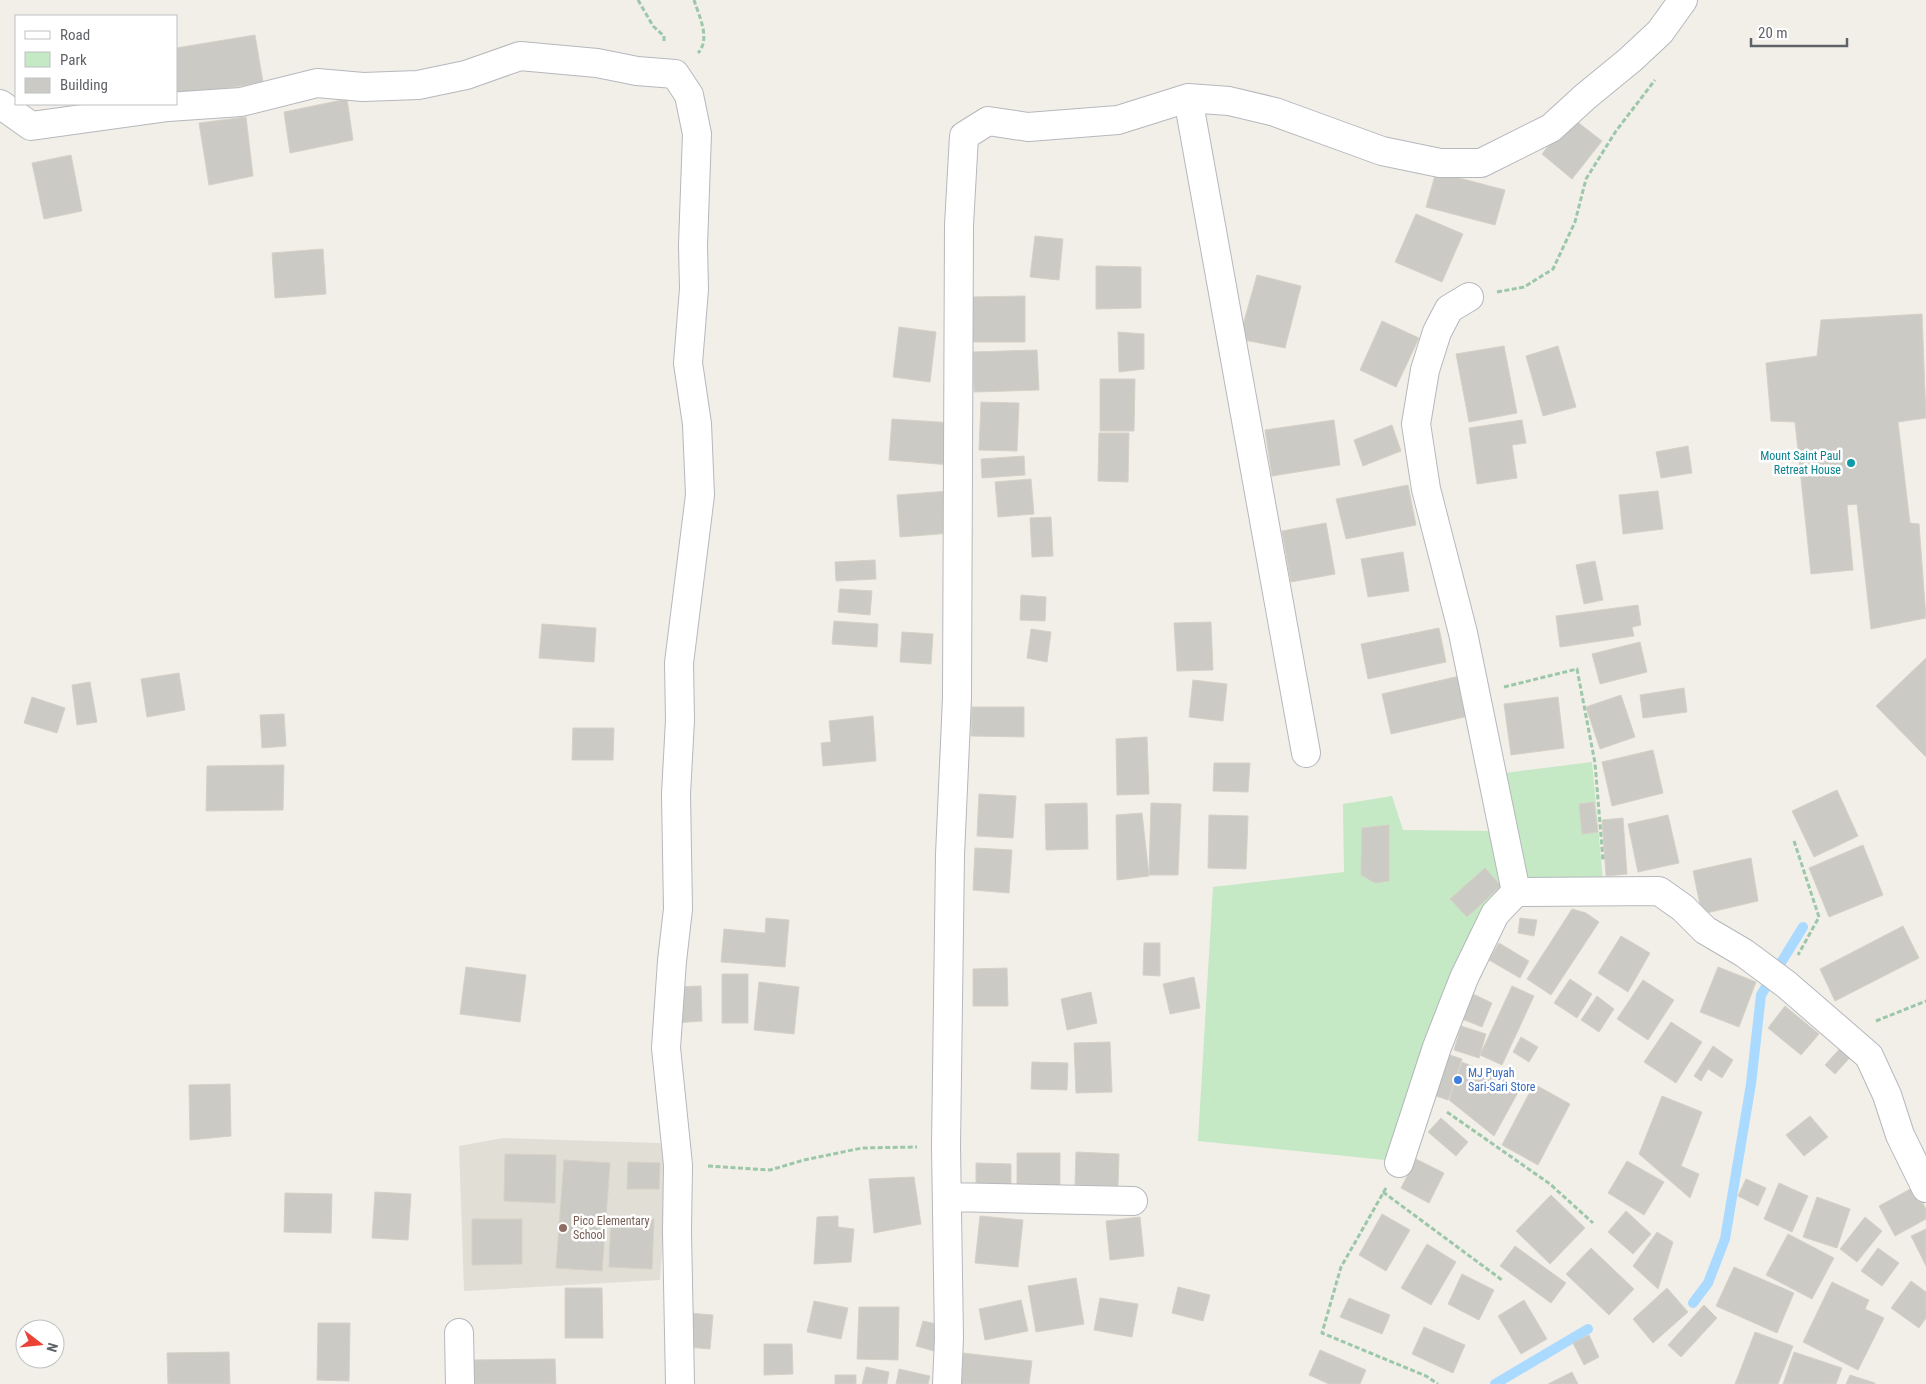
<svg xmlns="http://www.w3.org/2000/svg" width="1926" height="1384" font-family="'Roboto Condensed',sans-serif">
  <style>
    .education { fill: #e1ded6 }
    .green { fill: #c5e8c5 }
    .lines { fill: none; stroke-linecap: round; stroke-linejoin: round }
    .stream { stroke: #aadaff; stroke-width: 10 }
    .building { fill: #cccac5; stroke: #d6d1c6 }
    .minor-casing { stroke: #b5b8bc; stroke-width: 30 }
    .path { stroke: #9cc7a9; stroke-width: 3; stroke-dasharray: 5 2.5; stroke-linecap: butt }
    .minor { stroke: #fff; stroke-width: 28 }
    .culture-dot { fill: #0f9aa8; stroke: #fff; stroke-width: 2 }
    .shop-dot { fill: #3f7fe0; stroke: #fff; stroke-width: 2 }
    .education-dot { fill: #8d6e63; stroke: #fff; stroke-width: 2 }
    .labels { text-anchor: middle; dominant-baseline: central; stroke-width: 5; stroke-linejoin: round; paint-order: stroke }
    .culture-label { font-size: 12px; fill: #0d838f; stroke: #fff; text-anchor: end }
    .shop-label { font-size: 12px; fill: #366cbe; stroke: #fff; text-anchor: start }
    .education-label { font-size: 12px; fill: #785e54; stroke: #fff; text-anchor: start }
  </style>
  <rect width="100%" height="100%" fill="#f1efe8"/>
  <path class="education" d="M503,1138l157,5 8,32 -8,105 -196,11 -5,-145z"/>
  <path class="green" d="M1592,762l11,119 -79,6 -19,-114z
    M1392,796l11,34 86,1 11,21 7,39 -19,23 -103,246 -187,-19 15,-254 131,-15 -1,-68z"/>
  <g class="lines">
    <path class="stream" d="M1693,1303l15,-20 17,-44 26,-155 10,-89 42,-68
      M1495,1384l93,-55"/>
  </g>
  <path class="building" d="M255,35l8,47 -87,15v-49z
    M347,99l6,41 -63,13 -6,-41z
    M246,117l7,59 -44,9 -10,-62z
    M1571,117l31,24 -30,38 -30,-25z
    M71,155l11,56 -38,8 -12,-56z
    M1436,172l69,18 -10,35 -69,-18z
    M1416,214l47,20 -21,48 -47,-20z
    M1035,236l28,3 -4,41 -29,-3z
    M323,249l3,45 -51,4 -3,-45z
    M1096,266l45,1v41l-45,1z
    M1257,275l44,11 -16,62 -46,-9z
    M1025,296v46h-55l1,-45z
    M1922,314l4,104 -28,4 12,101 9,1 7,94 -55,11 -14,-125 -10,1 6,65 -42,4 -16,-152 -24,-1 -5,-58 51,-7 4,-36z
    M1382,321l37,17 -23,49 -36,-17z
    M899,327l37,5 -6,50 -37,-5z
    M1118,332l26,2v35l-25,3z
    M1504,346l13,67 -48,9 -13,-68z
    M1558,346l18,61 -33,9 -17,-60z
    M1037,350l2,40 -65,2 -1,-40z
    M1100,379h35l-1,52h-34z
    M981,402l38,1 -2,48 -38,-1z
    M892,419l62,4 -3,42 -62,-5z
    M1334,420l6,45 -68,11 -7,-46z
    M1522,420l4,23 -14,2 5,33 -40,6 -8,-56z
    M1392,425l9,26 -38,15 -9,-26z
    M1099,433h30l-1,49 -30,-1z
    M1688,446l4,27 -31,5 -5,-26z
    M1024,456l1,19 -43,3 -1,-19z
    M1031,479l3,35 -36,3 -3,-35z
    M1408,485l8,40 -70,14 -10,-40z
    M949,491l3,42 -52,4 -3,-42z
    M1658,491l5,38 -40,5 -4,-39z
    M1051,517l2,39 -21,1 -2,-39z
    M1326,523l9,51 -44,8 -9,-51z
    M1403,552l6,39 -41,6 -7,-38z
    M875,560l1,19 -40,2 -1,-19z
    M1595,561l8,39 -19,4 -8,-39z
    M840,589l32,2 -2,24 -32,-3z
    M1021,595l25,2 -1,24 -25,-1z
    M1638,605l3,20 -9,2 2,9 -74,11 -4,-31z
    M834,621l44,3 -1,23 -45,-3z
    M1211,622l2,48 -36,1 -3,-48z
    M542,624l54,4 -2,34 -55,-4z
    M1439,628l7,34 -78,17 -7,-35z
    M1031,629l20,3 -4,30 -20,-4z
    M902,632l31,2 -2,30 -31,-2z
    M1640,642l7,30 -47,12 -8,-30z
    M1926,658v99l-50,-51z
    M179,673l6,37 -38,7 -6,-38z
    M1464,675l9,40 -82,19 -9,-40z
    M1193,680l34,4 -4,37 -34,-4z
    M90,682l7,40 -20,3 -5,-40z
    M1684,688l3,24 -44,6 -3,-23z
    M1621,695l14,42 -35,12 -14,-42z
    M32,697l33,11 -8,25 -33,-10z
    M1558,697l6,51 -53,7 -7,-51z
    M972,707h52v30l-53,-1z
    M284,714l2,32 -24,2 -2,-33z
    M873,716l3,45 -53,5 -2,-23 10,-1 -2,-21z
    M573,728h41l-1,32h-41z
    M1147,737l2,57 -32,1 -1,-56z
    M1653,750l10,43 -51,13 -10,-44z
    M1214,763h36l-2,29 -35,-1z
    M284,765l-1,45 -77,1 1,-45z
    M1837,790l21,46 -44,21 -22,-46z
    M979,794l37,2 -3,42 -36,-2z
    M1594,802l4,30 -16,2 -3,-30z
    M1087,803l1,46 -42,1 -1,-46z
    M1151,803l30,1 -3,71h-29z
    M1142,813l7,63 -32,4 -1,-65z
    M1209,815l39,1 -2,53 -38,-1z
    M1668,815l11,48 -41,9 -10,-48z
    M1623,818l4,56 -21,2 -4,-56z
    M1389,825v56l-14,2 -14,-8 1,-47z
    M1863,845l20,50 -54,22 -20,-49z
    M975,848l37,2 -3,43 -36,-3z
    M1751,858l7,43 -56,13 -9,-43z
    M1485,868l16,18 -34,31 -17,-18z
    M1572,909l14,4 13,9 -48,73 -24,-16z
    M766,918l23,2 -4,47 -64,-5 3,-33 41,4z
    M1520,918l17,2 -3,16 -16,-3z
    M1903,926l16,32 -84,43 -15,-32z
    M1621,936l29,17 -22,39 -30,-19z
    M1144,943h16v33l-17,-1z
    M1499,943l30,18 -9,17 -31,-18z
    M466,967l60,8 -6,47 -60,-8z
    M1718,967l38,15 -17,45 -39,-15z
    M1007,968l1,38h-35v-37z
    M722,974h26v49h-26z
    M1194,977l6,31 -30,6 -7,-30z
    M1570,979l22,15 -15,24 -23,-15z
    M1643,980l31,20 -26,40 -31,-21z
    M759,982l40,5 -5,47 -40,-4z
    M701,986l1,35 -27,2 -2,-36z
    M1512,986l22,10 -32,69 -22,-10z
    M1091,992l6,31 -30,7 -6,-31z
    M1473,994l19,9 -10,24 -20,-8z
    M1597,996l17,13 -15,23 -18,-12z
    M1785,1006l34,28 -18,21 -33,-27z
    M1671,1022l31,20 -26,41 -32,-21z
    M1461,1026l25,8 -7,24 -25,-8z
    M1521,1037l17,10 -9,15 -16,-10z
    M1110,1042l2,50 -36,1 -2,-50z
    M1844,1044l10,9 -19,21 -10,-9z
    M1713,1046l20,14 -11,18 -14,-9 -7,12 -7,-5z
    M1444,1053l18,6 -14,41 -18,-6z
    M1032,1062l36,1 -1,27 -36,-1z
    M1462,1062l59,25 -27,49 -45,-36z
    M230,1084l1,52 -41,4 -1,-55z
    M1534,1084l36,20 -32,61 -36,-20z
    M1662,1096l40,16 -21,54 18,8 -9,24 -51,-44z
    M1810,1116l18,21 -24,19 -18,-21z
    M1441,1118l27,24 -12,14 -28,-24z
    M1076,1152l43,2 -1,32 -43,-1z
    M1017,1153h43v41l-43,-1z
    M505,1154l51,1 -1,48 -51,-2z
    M1416,1159l28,14 -15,30 -28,-15z
    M564,1160l46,3 -8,108 -46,-3z
    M1627,1161l37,21 -20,33 -36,-22z
    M628,1162l32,1 -1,26h-32z
    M976,1163l35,1v24l-35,-1z
    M914,1177l7,47 -47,9 -5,-54z
    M1746,1179l20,9 -8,18 -20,-10z
    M1779,1183l29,13 -16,36 -28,-13z
    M1914,1187l12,22v10l-31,17 -16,-30z
    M375,1192l36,2 -3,46 -36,-2z
    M285,1193l47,1 -1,39 -47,-1z
    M1551,1195l34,33 -35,36 -34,-33z
    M1817,1197l33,12 -13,39 -34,-11z
    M1626,1211l25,23 -18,20 -25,-22z
    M1382,1214l28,16 -24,41 -27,-16z
    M838,1216v11l16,2 -3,33 -37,2 3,-47z
    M980,1216l43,4 -5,47 -43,-4z
    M611,1217l43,2 -2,50 -43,-2z
    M1140,1217l4,39 -34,4 -4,-39z
    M1865,1217l17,14 -25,31 -17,-13z
    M472,1219h50v45l-50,1z
    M1926,1229v37l-15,-30z
    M1657,1232l16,10 -15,47 -25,-23z
    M1788,1234l46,24 -22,41 -46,-24z
    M1427,1244l29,18 -25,43 -30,-17z
    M1515,1246l51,37 -15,20 -51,-37z
    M1591,1248l43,41 -25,26 -43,-41z
    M1878,1248l21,15 -17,23 -21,-15z
    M1734,1267l60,26 -17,40 -61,-27z
    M1462,1274l32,16 -15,30 -31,-16z
    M1076,1278l8,46 -48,8 -8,-46z
    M1911,1281l15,11v26l-7,10 -28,-20z
    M1832,1282l37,18 -4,9 19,9 -26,52 -55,-28z
    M1178,1287l32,8 -7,26 -31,-8z
    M565,1288h37l1,50h-38z
    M1667,1288l21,24 -35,31 -20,-24z
    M1100,1298l38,6 -6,33 -38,-7z
    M1349,1298l41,17 -8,19 -42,-17z
    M1021,1300l7,31 -43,9 -6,-31z
    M1524,1300l23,39 -26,15 -23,-38z
    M814,1301l34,7 -7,31 -34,-7z
    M1704,1305l13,13 -36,39 -13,-12z
    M859,1307h40l-1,53 -41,-1z
    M689,1313l24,2 -3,34 -24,-2z
    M923,1321l18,4 -7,26 -18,-5z
    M318,1323h32l-1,58 -32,-1z
    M1424,1327l41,18 -12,28 -41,-19z
    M1755,1332l38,14 -15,38h-43z
    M1589,1335l10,22 -15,8 -11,-22z
    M764,1344h28l1,30 -29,1z
    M1320,1350l46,20 -6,14h-31l-20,-9z
    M229,1352l1,32h-62l-1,-31z
    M1794,1352l48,16 -6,16h-53z
    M963,1353l69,8 -3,23h-69z
    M555,1359l1,25h-83v-24z
    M866,1367l23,5 -2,12h-25z
    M899,1369l31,7 -2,8h-32z
    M1572,1372l6,12h-30z
    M835,1375h21v9h-21z
    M1850,1375l25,8v1h-29z"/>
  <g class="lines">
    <defs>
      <path id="minor" d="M1188,98l118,655
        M0,104l31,22 137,-19 73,-5 76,-19 46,4 55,-2 48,-10 54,-19 77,7 40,8 38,3 14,21 8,39 -4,111 1,44 -6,74 9,61 3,71 -21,168 1,57 -4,74 2,115 -6,52 -6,87 12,117 -1,66 3,153
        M1469,297l-20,12 -12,23 -12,38 -9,54 10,65 37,144 53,259
        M1399,1163l38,-116 27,-69 31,-64 21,-22 143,-1 24,17 22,22 39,23 43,32 82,71 18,39 13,40 26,53
        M947,1197l186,4
        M459,1333l1,51
        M947,1384l2,-46 -3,-191 4,-292 7,-157 2,-473 5,-89 24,-15 40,6 90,-7 70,-22 41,3 46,11 107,39 58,12h41l70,-35 35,-32 44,-36 30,-28 23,-32"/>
    </defs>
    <use href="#minor" class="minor-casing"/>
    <path class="path" d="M638,0l15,26 11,10v7
      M694,0c5,16 17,39 4,53
      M1497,292l27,-5 29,-18 22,-47 11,-43 30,-48 39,-51
      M1504,687l73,-18 18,94 8,97
      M1794,841l25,76 -21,38
      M1876,1021l50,-20
      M1447,1112l103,72 43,39
      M708,1166l62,4 34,-10 58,-12 55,-1
      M1386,1188l-45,79 -19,66 104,43 12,8
      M1383,1192l119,88"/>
    <use href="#minor" class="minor"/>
  </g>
  <circle class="culture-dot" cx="1851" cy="463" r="5"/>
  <circle class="shop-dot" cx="1458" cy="1080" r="5"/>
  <circle class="education-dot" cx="563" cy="1228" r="5"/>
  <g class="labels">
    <g class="culture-label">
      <text x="1841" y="456">Mount Saint Paul<tspan x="1841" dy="14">Retreat House</tspan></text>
    </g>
    <g class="shop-label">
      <text x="1468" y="1073">MJ Puyah<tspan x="1468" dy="14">Sari-Sari Store</tspan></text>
    </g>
    <g class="education-label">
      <text x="573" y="1221">Pico Elementary<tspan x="573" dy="14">School</tspan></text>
    </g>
  </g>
  <rect x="15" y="15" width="162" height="90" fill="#ffffff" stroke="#bfc1c3"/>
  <rect x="25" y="31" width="25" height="8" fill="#ffffff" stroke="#bfc1c3"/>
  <text x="60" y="40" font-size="15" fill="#5f6368">Road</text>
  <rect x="25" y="52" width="25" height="15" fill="#c5e8c5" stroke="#bfc1c3"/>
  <text x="60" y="65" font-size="15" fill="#5f6368">Park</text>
  <rect x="25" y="78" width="25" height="15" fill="#cccac5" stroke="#bfc1c3"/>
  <text x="60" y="90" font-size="15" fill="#5f6368">Building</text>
  <g transform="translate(40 1344) rotate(106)"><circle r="24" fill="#ffffff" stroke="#bfc1c3"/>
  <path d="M0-4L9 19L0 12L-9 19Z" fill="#ea4335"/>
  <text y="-8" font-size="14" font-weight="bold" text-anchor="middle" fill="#5f6368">N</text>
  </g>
  <path d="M1751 38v8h96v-8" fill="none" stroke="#5f6368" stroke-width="2.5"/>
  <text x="1758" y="38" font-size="15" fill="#5f6368" stroke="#ffffff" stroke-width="4" paint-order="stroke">20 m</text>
</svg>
